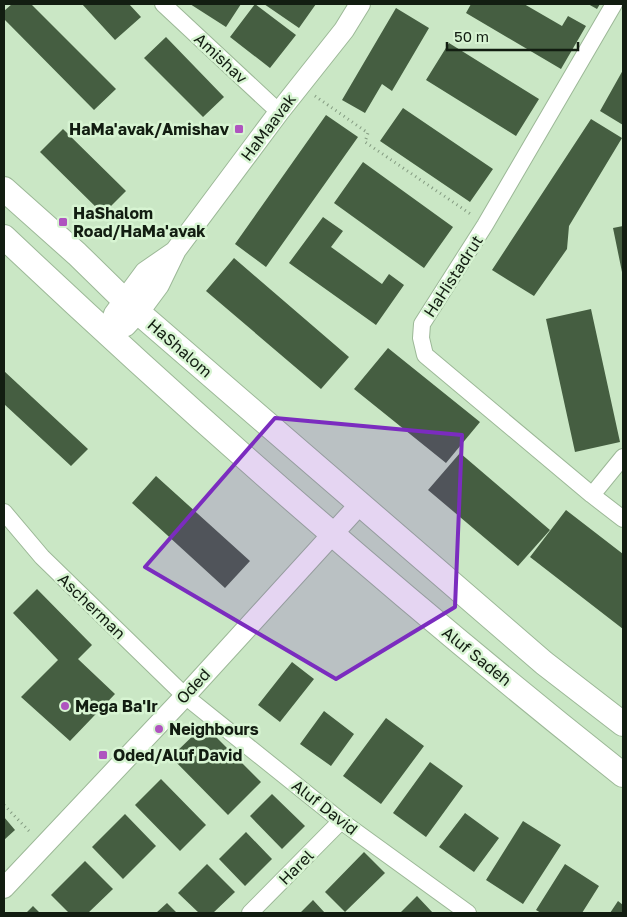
<svg xmlns="http://www.w3.org/2000/svg" width="627" height="917" font-family="'Golos Text',sans-serif">
  <style>
    .building { fill: #455e41 }
    .lines { fill: none; stroke-linecap: round; stroke-linejoin: round }
    .minor-casing { stroke: #9cb897; stroke-width: 18 }
    .tertiary-casing { stroke: #9cb897; stroke-width: 22 }
    .secondary-casing { stroke: #9cb897; stroke-width: 26 }
    .path { stroke: #839a80; stroke-width: 3; stroke-dasharray: 1 4; stroke-linecap: butt }
    .minor { stroke: #fff; stroke-width: 16 }
    .tertiary { stroke: #fff; stroke-width: 20 }
    .secondary { stroke: #fff; stroke-width: 24 }
    .marked { fill: #7b2cbf; fill-opacity: 0.2; stroke: #7b2cbf; stroke-width: 4; stroke-linejoin: round }
    .poi-dot { fill: #af54bf; stroke: #d7f4d2; stroke-width: 2 }
    .labels { text-anchor: middle; dominant-baseline: central; stroke-width: 5; stroke-linejoin: round; paint-order: stroke }
    .street-label { font-size: 16px; fill: #121d11; stroke: #d7f4d2 }
    .poi-label { font-size: 16px; font-weight: bold; fill: #121d11; stroke: #d7f4d2; text-anchor: start }
  </style>
  <rect width="100%" height="100%" fill="#cae7c5"/>
  <path class="building" d="M12,4h19l85,85 -22,21 -90,-91v-8z
    M82,4h47l12,13 -26,23z
    M190,4h51l-15,23z
    M255,4l41,31 -26,33 -40,-31z
    M264,4h52l-17,24z
    M471,4h53l38,22 6,-10 18,10 -25,43 -95,-56z
    M588,4h12l-3,5z
    M396,8l33,20 -37,63 -10,-7 -17,29 -23,-13z
    M166,37l58,60 -21,20 -59,-59z
    M449,43l90,56 -23,37 -90,-56z
    M623,70v55l-23,-14z
    M403,108l90,61 -23,33 -90,-61z
    M326,115l32,22 -92,130 -31,-23z
    M591,119l31,19 -53,88 -2,23 -33,47 -42,-26z
    M63,129l63,62 -23,23 -63,-62z
    M363,162l90,65 -29,41 -90,-65z
    M323,217l20,14 -12,16 51,37 7,-10 15,11 -28,40 -87,-62z
    M623,226v45l-1,1 -9,-44z
    M234,258l115,99 -28,32 -115,-98z
    M591,309l29,133 -45,10 -29,-133z
    M388,348l92,74 -34,41 -92,-74z
    M4,371l84,78 -17,17 -67,-62z
    M460,453l90,77 -32,36 -90,-76z
    M156,476l94,85 -25,27 -93,-85z
    M566,510l57,44v75l-93,-72z
    M37,589l55,56 -14,14 37,35 -45,47 -49,-44 37,-37 -45,-47z
    M292,662l22,17 -34,43 -22,-17z
    M324,711l30,23 -23,32 -31,-22z
    M386,718l38,28 -43,58 -38,-28z
    M204,725l57,57 -33,33 -57,-58z
    M430,762l33,24 -37,51 -33,-24z
    M161,779l45,46 -26,26 -45,-46z
    M272,794l33,32 -23,23 -32,-33z
    M465,813l34,25 -25,34 -35,-25z
    M125,814l31,32 -33,33 -31,-32z
    M4,817l11,13 -11,10z
    M523,821l38,24 -38,59 -37,-24z
    M246,832l26,27 -27,27 -26,-27z
    M364,852l21,21 -40,39 -20,-20z
    M85,861l28,28 -25,24h-19l-18,-18z
    M207,864l28,28 -22,21h-14l-21,-20z
    M565,864l34,22 -17,27h-41l-5,-3z
    M417,896l16,17h-33z
    M313,900l12,13h-25z
    M618,901l5,4v8h-13z
    M167,903l10,10h-21z
    M33,906l7,7h-14z"/>
  <g class="lines">
    <defs>
      <path id="minor" d="M163,4l116,108
        M614,4l-129,221 -63,99 -1,14 4,17 167,140 31,24
        M592,495l31,-38
        M4,512l38,45 143,139 156,125 127,92
        M250,913l91,-92"/>
      <path id="tertiary" d="M107,334l19,-8 13,-14 20,-27 17,-35 103,-138 65,-82 16,-26
        M107,334l7,-20 31,-42 29,-20
        M4,888l181,-192 175,-192"/>
      <path id="secondary" d="M4,189l73,65 47,46 420,363 79,61
        M4,237c199,188 405,368 619,538"/>
    </defs>
    <use href="#minor" class="minor-casing"/>
    <use href="#tertiary" class="tertiary-casing"/>
    <use href="#secondary" class="secondary-casing"/>
    <path class="path" d="M315,96l53,37 -3,9 107,73
      M4,805l27,28"/>
    <use href="#minor" class="minor"/>
    <use href="#tertiary" class="tertiary"/>
    <use href="#secondary" class="secondary"/>
  </g>
  <path class="marked" d="M275,418l187,17 -7,172 -119,72 -191,-112z"/>
  <g class="poi-dot">
    <rect x="234" y="124" width="10" height="10" rx="2.5"/>
    <rect x="58" y="217" width="10" height="10" rx="2.5"/>
    <circle cx="65" cy="706" r="5"/>
    <circle cx="159" cy="729" r="5"/>
    <rect x="98" y="750" width="10" height="10" rx="2.5"/>
  </g>
  <g class="labels">
    <g class="street-label">
      <text transform="translate(221 58) rotate(43)">Amishav</text>
      <text transform="translate(268 127) rotate(-53)">HaMaavak</text>
      <text transform="translate(453 276) rotate(-57)">HaHistadrut</text>
      <text transform="translate(180 348) rotate(41)">HaShalom</text>
      <text transform="translate(92 606) rotate(44)">Ascherman</text>
      <text transform="translate(477 656) rotate(39)">Aluf Sadeh</text>
      <text transform="translate(193 686) rotate(-47)">Oded</text>
      <text transform="translate(325 807) rotate(38)">Aluf David</text>
      <text transform="translate(296 867) rotate(-45)">Harel</text>
    </g>
    <g class="poi-label">
      <text x="229" y="129" text-anchor="end">HaMa'avak/Amishav</text>
      <text x="73" y="213">HaShalom<tspan x="73" dy="18">Road/HaMa'avak</tspan></text>
      <text x="75" y="706">Mega Ba'Ir</text>
      <text x="169" y="729">Neighbours</text>
      <text x="113" y="755">Oded/Aluf David</text>
    </g>
  </g>
  <rect width="627" height="917" fill="none" stroke="#121d11" stroke-width="10"/>
  <path d="M447 42v8h131v-8" fill="none" stroke="#121d11" stroke-width="2.5"/>
  <text x="454" y="42" font-size="15" fill="#121d11" stroke="#d7f4d2" stroke-width="4" paint-order="stroke">50 m</text>
</svg>
